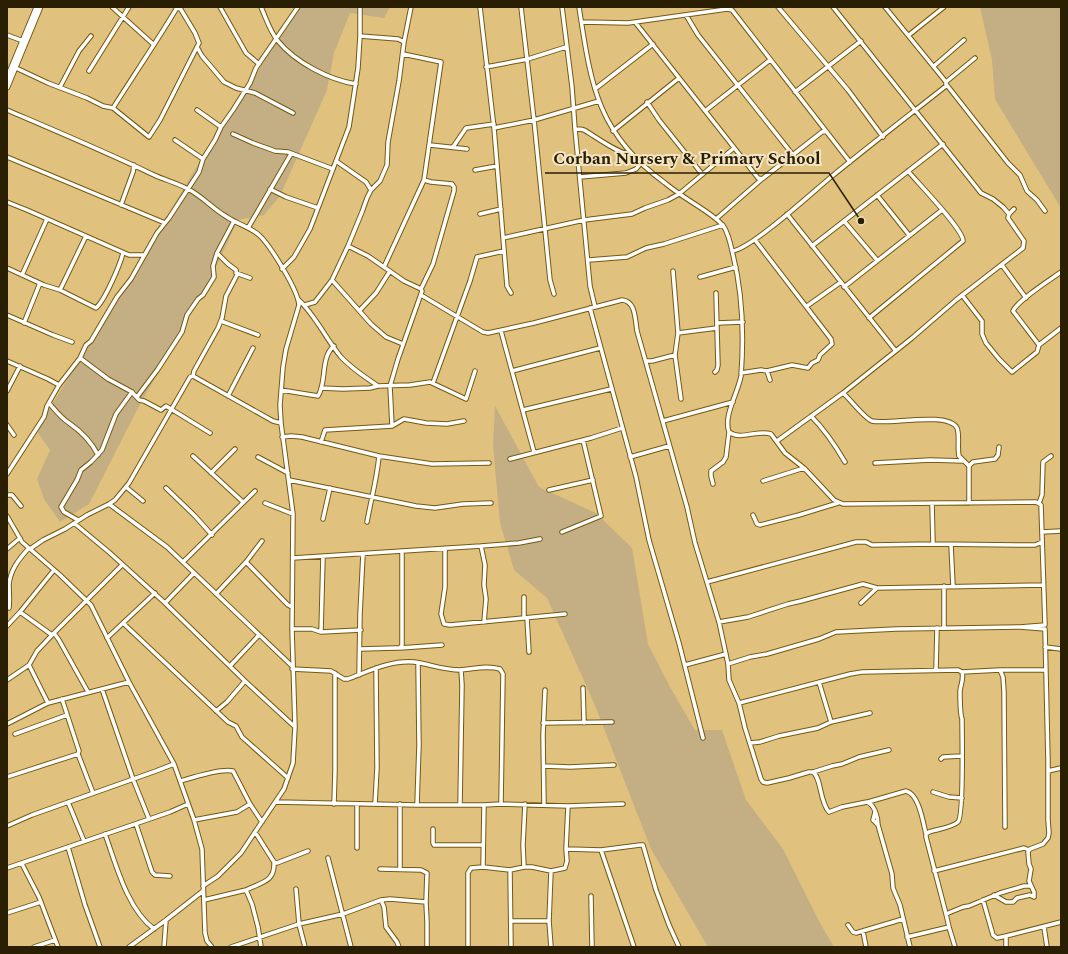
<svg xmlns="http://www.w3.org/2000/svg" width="1068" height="954" font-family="Spectral,serif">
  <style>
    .green { fill: #c4af84 }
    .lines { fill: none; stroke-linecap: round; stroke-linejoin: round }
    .minor-casing { stroke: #755910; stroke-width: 5.5 }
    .secondary-casing { stroke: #755910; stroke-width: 7 }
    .minor { stroke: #fff; stroke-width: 3.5 }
    .secondary { stroke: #fff; stroke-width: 5 }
    .leader { fill: none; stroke: #2a1e03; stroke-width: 1.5 }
    .callout-dot { fill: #2a1e03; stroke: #f3e4c3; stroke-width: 1.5 }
    .callout-label { font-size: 17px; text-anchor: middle; font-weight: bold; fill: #2a1e03; stroke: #f3e4c3; stroke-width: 4; stroke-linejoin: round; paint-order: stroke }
  </style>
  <rect width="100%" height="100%" fill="#e0c17e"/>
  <path class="green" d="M299,7h91l-6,11 -34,-5 -16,40 -7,37 -47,106 -16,19 -26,5 -29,62 -72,128 -48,94 -29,18 -16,-23 -7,-20 13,-29 -14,-20 79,-127 85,-142z
    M980,7h81v201l-66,-109 -3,-39z
    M495,406l44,81 57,26 36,35 16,96 22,43 25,43h27l24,70 37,49 37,74 14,24h-126l-57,-98 -57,-146 -47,-105 -33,-28 -14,-47 -7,-78z"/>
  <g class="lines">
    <defs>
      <path id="minor" d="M112,7l41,37
        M220,7l26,46 13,11
        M261,7c5,11 9,25 17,34 17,21 51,39 78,43
        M480,7l14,121 13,158 4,7
        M521,7l13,113 16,160 4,14
        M562,7l10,80 3,42 15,157 5,21
        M579,7c12,78 18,127 86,176 5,4 10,8 15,11 10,8 37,22 44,33 5,8 7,19 9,28 10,40 11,81 8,121 -3,17 -18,40 -12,56 12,9 29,-3 42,2l14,19 19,15 30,32 9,4 193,-2 5,3 4,120 -25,2 25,2 3,132v59l1,13 -1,5 -5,6 -13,5 -2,3 1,12 2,5 -2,12 5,11v5
        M778,7l70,83 35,47
        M833,7l148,186 12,6 10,8 6,7
        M686,15l12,20 95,120
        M582,22l46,1 99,-14 5,1 118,152
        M635,22l123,156 4,1
        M7,35l16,6
        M909,35l35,-28
        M404,42l7,-35
        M197,47l5,9 22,26 12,6 19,5 38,20
        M934,66l30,-26
        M486,67l42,-8 38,-12
        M16,68l32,15 39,15 16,8 10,2 36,29 11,-17 39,-77 -4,-10 -15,-25 -4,1 -1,2c-20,33 -41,64 -62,97
        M89,71l40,-64
        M946,82l29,-24
        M946,84l62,79 12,12 7,16 10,9 8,11
        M60,87l19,-36 12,-15
        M595,89l58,-45
        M795,92l66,-51
        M647,102l12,18 43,54
        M7,110c49,21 99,42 147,65 11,5 23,8 34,14 14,7 25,20 39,28 10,7 23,10 32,18 11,10 39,55 40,70l-13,44 -3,18 -3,38 1,18 12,91 -1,115 3,98 -2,36 -9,26 -29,43 -14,21 -23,23 -15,10
        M197,110l24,17
        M705,111l65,-51
        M494,128l40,-8 65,-19
        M575,129c3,0 7,0 9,1 11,6 37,26 48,24
        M613,131l66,-53
        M233,134l20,9 22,8 13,1 45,17
        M175,140l28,19
        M430,145l37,4
        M453,147l13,-19 28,-4
        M7,157l158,66
        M336,161l30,21 5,8
        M475,170l22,-4
        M580,177l46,-4 10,-4 5,-6
        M270,189l16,8 32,11
        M877,195l32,40
        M7,202l20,8 102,45h15
        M121,205l12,-33 1,-7
        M480,214l21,-5
        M787,214l108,136
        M716,219l46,-40 60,-47 4,-1
        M844,221l33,39
        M248,228l43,-74
        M503,238l81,-18 48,-6 13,-6 23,-8 11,-6 55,-46
        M348,246l14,-34 5,-14 4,-8 9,-9 7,-16 1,-23 11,-61 5,-39 -6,-3 -38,-3
        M812,246l131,-102
        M732,251c18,-1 82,-60 99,-74 38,-31 77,-61 115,-91v-4l-61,-75
        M589,260l38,-3 19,-9 18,-4 59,-19
        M1002,265l24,33
        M384,267l40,-87 17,-118 -38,-8
        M7,268l37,17 16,5 36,18c9,-8 24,-43 27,-55
        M282,269l12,-12 16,-28 39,-102 9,-59 2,-32v-29
        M673,271l5,62 -3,22 6,44
        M236,273l14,5
        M22,275l25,-56
        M700,277l36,-10
        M332,280l39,44 15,13 17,7
        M844,287l98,-77
        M421,289l12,-25 21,-73v-4l-2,-3 -21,-2 -7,-2
        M60,290l26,-54
        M421,295l62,37 5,1 46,-10 88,-23c14,1 13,20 15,31l50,176 8,36 24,79 9,42 1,16 10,23 6,25 16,51 2,3 4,1 22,-5 20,-6h4l19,-6 10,-2 17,-7 30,-7
        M962,295l20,26v13l4,9 13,16 13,13 25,-20 2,-7 22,-17
        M298,299c18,17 28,40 43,58 11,12 24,20 37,29
        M305,305l10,-3 17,-22 16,-34 20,10 36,25 17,8 1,2 -24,68 -8,27 2,40
        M807,306l34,-24
        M590,308l46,169 13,63 30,103 24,95
        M360,310l16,-17 14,-22
        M7,315l46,20 19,7
        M869,318l94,-77c1,-11 -46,-59 -55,-70
        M221,321l37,14
        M24,323l16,-40
        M717,323l26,-1
        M501,331l33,121
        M678,333l39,-5
        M1039,345l-26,-34c5,-11 37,-31 48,-39
        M80,358l28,21 24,13 7,8 5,1 17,9 5,-4 44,27
        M7,361l41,18 11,6
        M646,361h6l23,-6
        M512,371l88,-23
        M767,371l3,9
        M715,372l2,-2 1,-5 -2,-72
        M741,373l20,-3 6,1 25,-6 16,3 4,-5 6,-3 2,-5 12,-11 -1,-5 -76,-99
        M193,376l1,-5 24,-43 4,-10 4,-22 11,-21 -1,-5 -8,-6 -11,-11
        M433,383l37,-102 7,-24 27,-6
        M321,388l22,1 27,-1 8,-2 32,-1 20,-3 36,17 9,-28
        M281,390l37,6c9,-13 2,-39 16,-50
        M7,391l13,-25
        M843,393c7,6 22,26 29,28 16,4 76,-10 85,7 3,7 0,19 2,28l10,10v37
        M228,396l25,-48
        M137,397l21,-28 24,-37 5,-17 11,-16 5,-4 11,-18 -1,-11 4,-13 17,-32
        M49,403c6,7 12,15 20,20 13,9 22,18 29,32
        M523,410l88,-21
        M811,416c14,14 24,29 34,46
        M663,421l70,-19
        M7,425l7,10
        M282,437l9,-1 11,1 77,19 53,8 57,-1
        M777,441l66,-48 69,-55 44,-38 67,-52 1,-7 -16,-23 1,-4 5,-5
        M321,442l4,-12 67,-4 12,-7 22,4 21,1 17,-3
        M193,456l50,46
        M258,457l30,16
        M630,457l39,-11
        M510,459l81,-21 31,-10
        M875,463l55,-3 34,1
        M969,466l4,-4 22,-3 3,-4 1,-8
        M211,473l24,-24
        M7,474l37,-57 3,-11 12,-21 21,-27 6,-13 5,-4 26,-44 14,-18 26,-46 12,-15 30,-46 4,-13 12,-19 6,-13 12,-17 17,-27 6,-15 42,-61
        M289,480l127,26 19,2 28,-4 28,-1
        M763,481l41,-13
        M713,484l-2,-8v-5l12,-9 3,-5 3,-25
        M126,487l17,14
        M166,488l29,28 17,19
        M549,490l44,-10
        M7,495h5l9,11
        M265,503l28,11
        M932,503l1,41
        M1039,503l3,-8 1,-33 8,-6
        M109,504l58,43 125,119
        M753,515l4,9 3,1 39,-10 39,-12
        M7,516l15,26 38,33 31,30 38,77 45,82 20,56 8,29 3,84 2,8 5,6
        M323,519l7,-31
        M78,520l-14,-8 -3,-5 16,-27 4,-10 10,-8 11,-12 14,-36 16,-22
        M367,522c4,-22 10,-44 12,-66
        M74,523l36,30 55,50 80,78 50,46
        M562,532l39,-16 -18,-76
        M1042,532l19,-1
        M951,545l2,41
        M481,546l38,-3 21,-4
        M445,548v39l-4,27 3,10 6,1 115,-11
        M7,549l13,-11
        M30,549l13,-9 22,-11 22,-14 22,-11 6,-4 14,-17 61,-106 3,-1 80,45 8,2
        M293,558l188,-12 4,19 -1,20 2,14 -2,23
        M183,562l72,-71
        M246,562l42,43 4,2
        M707,582l149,-40h10l6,3 61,-1 90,1h12l7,-3
        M216,594l30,-32 16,-21
        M165,603l29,-30
        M861,603l16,-15
        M9,608c1,-8 0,-16 0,-23 1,-15 10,-26 20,-37
        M20,612l32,23
        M524,618v-21
        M527,618l2,34
        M719,622l29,-5 40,-13 13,-3 62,-17 14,4 166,-3
        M123,623l105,99 8,4 6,11 46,41
        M7,626l13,-14 34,-42
        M944,628v-42
        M292,629h20l9,3 40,-2
        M321,632l2,-75
        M54,633l5,7 29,52
        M107,638l48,-45
        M1045,647l16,2
        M400,648l42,-3
        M360,649l36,-1h4l2,-3v-94
        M728,664l22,-7 17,-3 52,-15 17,-7 60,-3 124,-2
        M29,665l19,38
        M685,665l41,-11
        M230,666l29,-31
        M292,669l39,2 13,8h4c21,-8 43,-19 66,-17 15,2 30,8 46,8 13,-1 27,-5 40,-1l3,5 -2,130
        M936,670l1,-42
        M1000,670l3,7 1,15 1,135
        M359,675l1,-61 3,-60
        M7,680l22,-15 8,-14 17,-18 68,-68
        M819,682l12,40
        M583,688l1,35
        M102,689l31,90 16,40
        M739,703l111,-29 12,-2 96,-2 4,2 38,-2h46
        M216,711l11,-9 18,-21
        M543,723l69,-1
        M7,724l41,-21 81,-21
        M15,734l52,-19
        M750,743l10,-1 19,-6 39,-8 13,-6 39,-9
        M78,754l15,39
        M941,759l2,-2 18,-1
        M544,766l26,1 44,-2
        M1048,771l13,-3
        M813,772c9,7 6,29 16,40l13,-5 25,-5c8,3 11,16 11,23l14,49 1,14 7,17 10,42
        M7,777l71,-23 1,-3 -17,-52
        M181,781c13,-4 40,-13 52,-10l17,33 12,18
        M933,792l16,5 13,1
        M68,802l16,39
        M276,802l141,3h67l17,-1 67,2 55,-2
        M868,802l38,-11c13,3 17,31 20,43
        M334,804l1,-33v-98
        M357,804v44
        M375,804l2,-36 -1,-100
        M417,805l2,-60 -1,-82
        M460,805l2,-120 -1,-15
        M544,805l-1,-70 2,-45
        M568,806l-2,43 35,1 39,-5h3l13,45 13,35 10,22
        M875,812l-2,8 5,5
        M194,820l43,-8 13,-8
        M136,824l16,48 3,3 15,1
        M7,826l25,-11 124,-44 18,-7
        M433,829v14l1,2h49
        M255,832l19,30 3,1 31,-12
        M105,834c11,30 22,75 49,95
        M68,847l17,58 15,42
        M601,850l33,97
        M328,858l23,89
        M22,864l17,33 19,50
        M483,867l27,3 14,-3h8l19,4 14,-3 2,-7 -1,-12
        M524,867l-1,-22 2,-41
        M7,868l163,-56 18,-8
        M380,869l41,1 6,3 -1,29 1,20v25
        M400,869v-65
        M510,870l1,77
        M934,871l90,-23 5,2
        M296,889l3,35 6,23
        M246,890c16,-8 29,-8 28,-28
        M994,895l12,7h7l4,-4 13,-3 4,2
        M591,896l1,51
        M204,900l42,-10 6,14 6,23 3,20
        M381,900l9,-1 36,3
        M983,900l10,35 4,3 9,-2v11
        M7,913l34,-11
        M946,914l-20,-77v-3l3,-2c9,-3 22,-4 29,-10 6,-6 4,-89 4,-103 -2,-5 -2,-22 -2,-28 1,-8 4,-12 2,-19
        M511,921h38
        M848,925l5,7 3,1 47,-14
        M949,927l-3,-13 17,-7 6,-1 31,-13 24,-7h7
        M1044,927l3,20
        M863,931l3,16
        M1006,936l55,-14
        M907,937l42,-10 6,20
        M34,947l21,-7
        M129,947l37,-27 37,-29
        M164,947l2,-27
        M231,947l68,-23 44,-10 38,-14 3,7 2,20 11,15 2,5
        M468,947v-74l3,-5 12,-1 1,-62
        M551,947l-2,-26 2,-50"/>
      <path id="secondary" d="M7,79l30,-72
        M7,87l33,-80"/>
    </defs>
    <use href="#minor" class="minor-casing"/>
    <use href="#secondary" class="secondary-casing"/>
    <use href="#minor" class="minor"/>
    <use href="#secondary" class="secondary"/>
  </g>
  <path class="leader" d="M861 221L829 173H545"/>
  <circle class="callout-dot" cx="861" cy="221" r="4"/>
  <g class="callout-label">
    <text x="687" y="164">Corban Nursery &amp; Primary School</text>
  </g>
  <rect width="1068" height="954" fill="none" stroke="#2a1e03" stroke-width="16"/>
</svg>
